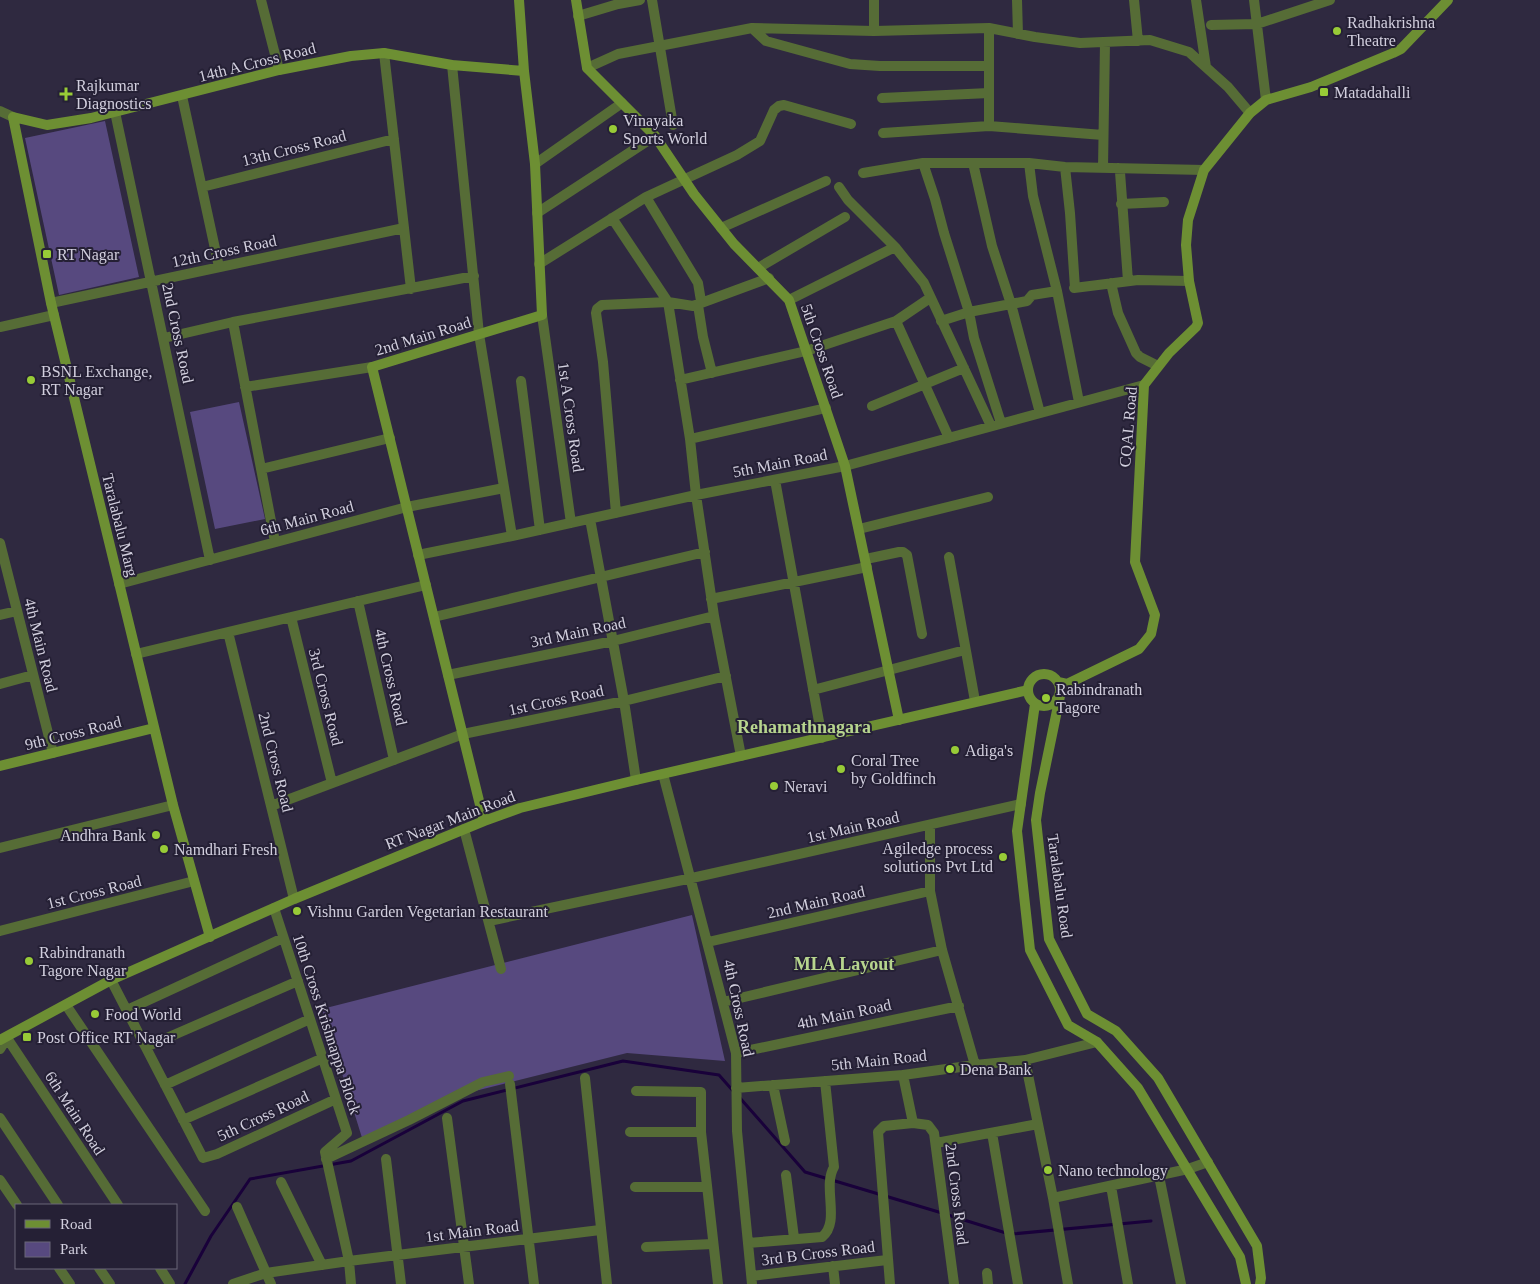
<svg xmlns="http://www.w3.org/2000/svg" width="1540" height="1284" font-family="'Times New Roman',serif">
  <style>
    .green { fill: #57497f }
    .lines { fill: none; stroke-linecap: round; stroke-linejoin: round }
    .stream { stroke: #19013a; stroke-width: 3 }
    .street { stroke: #566c36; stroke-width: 10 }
    .secondary { stroke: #6d8f33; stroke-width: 10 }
    .poi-dot { fill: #98cb37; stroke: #252035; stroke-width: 2 }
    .labels { text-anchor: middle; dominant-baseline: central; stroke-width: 4; stroke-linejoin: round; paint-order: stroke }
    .poi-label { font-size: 16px; fill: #d2cfde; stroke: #252035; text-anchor: start }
    .street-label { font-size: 16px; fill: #d2cfde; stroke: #252035 }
    .neighbourhood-label { font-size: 18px; font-weight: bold; fill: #b7d58e; stroke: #252035 }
  </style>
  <rect width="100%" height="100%" fill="#2f2940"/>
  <path class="green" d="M105,121l34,156 -80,18 -34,-157z
    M239,402l26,117 -50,10 -25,-117z
    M692,915l33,146 -98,-8 -164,41 -100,47 -41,-132z"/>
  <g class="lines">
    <path class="stream" d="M740,1098l65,74 137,41
      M948,1215l58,18
      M1012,1234l139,-13
      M185,1284l26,-48 39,-57 101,-18 112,-60 160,-40 96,14 15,17"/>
    <path class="street" d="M261,0l18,70
      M652,0l21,125
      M1017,0l1,34
      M1134,0l4,41
      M1196,0l10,67
      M1254,0l12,100
      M578,16l40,-12 22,-4
      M1211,25l46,-1 73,-24
      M752,28l14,13 84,23 30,2h109
      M989,28v98l114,9
      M874,31v-31
      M384,53l27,236
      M452,65l27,269 33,202
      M587,68l31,-14 134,-26 122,3 115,-3 46,9 45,6 70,-3 39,12 39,35 22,26
      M182,96l37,171
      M882,98l107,-5
      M0,111l13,6
      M115,112l95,448
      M883,133l106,-7
      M923,163l12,36 9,34 25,79 5,26 27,85
      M973,163l19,83 19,58 29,109
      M1029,163l4,33 24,95 22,111
      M535,164l87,-61
      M1065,167l5,46 5,75
      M1103,168l2,-125
      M1118,168l2,4 8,109
      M863,173l60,-10h106l36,4 139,3
      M202,187l192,-48
      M839,187l9,13 47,47 29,36 67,143
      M646,197l91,-42 23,-14 14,-31 5,-4 5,-1 67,19
      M1121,204l43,-2
      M537,213l118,-77
      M612,218l56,84 22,137 6,56 18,121 27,140
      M721,228l105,-47
      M539,264l107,-67 52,86 3,18 -3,4 5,32 9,36
      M758,268l87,-51
      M1111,283l7,30 18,40 4,4 18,9
      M1074,288l64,-8 51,1
      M789,300l106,-53
      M51,303l353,-75
      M542,315l29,208
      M896,321l53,117
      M941,321l28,-9 58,-11 5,-6 25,-4
      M233,322l42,220
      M0,327l54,-12
      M164,338l69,-16 241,-46
      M680,380l126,-29 90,-30 34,-23
      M521,381l19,149
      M245,387l127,-20
      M872,406l92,-38
      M690,439l136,-31
      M261,469l129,-31
      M775,480l47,258
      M616,513l-13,-151 -7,-49 1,-4 5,-4 66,-3 25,4 76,-28
      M590,519l34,182 12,79
      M859,529l129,-32
      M0,543l53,210
      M418,555l94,-19 184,-41 149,-29 299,-81
      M949,557l26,144
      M866,559l33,-7h4l4,3 15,79
      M119,584l288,-77 97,-19
      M711,599l156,-32
      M358,601l36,159
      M0,615l17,-4
      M291,617l41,166
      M434,617l271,-65
      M228,632l66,267
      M136,654l290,-69
      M448,675l165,-34 101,-25
      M0,684l33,-9
      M813,690l152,-40
      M663,774l73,279 1,78 15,153
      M271,806l192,-72 161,-33 102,-25
      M930,825v66l12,59 33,115
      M464,829l37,140
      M0,848l173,-43
      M274,908l73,225 -22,19 24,109 2,23
      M489,921l203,-43 329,-74
      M0,931l194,-50
      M708,942l222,-51
      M111,980l92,178 14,-4 119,-55
      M723,1002l219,-52
      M66,1005l139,206
      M127,1010l156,-72
      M146,1047l152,-66
      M0,1049l7,-11 111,167
      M736,1053l223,-47
      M585,1078l22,206
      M510,1084l24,200
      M165,1085l145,-66
      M773,1085l12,56
      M736,1088l167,-13 72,-10 50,-5
      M636,1091l65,1v40l17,152
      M0,1118l58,87
      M447,1118l22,166
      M183,1120l140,-62
      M913,1123l15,2 6,8 20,151
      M630,1132h71
      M992,1133l26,151
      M936,1143l102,-19
      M326,1159l83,-39 74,-38 26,-6
      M386,1159l15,125
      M786,1175l8,63
      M1159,1176l22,108
      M0,1180l17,25
      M281,1182l41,83
      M1111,1186l17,98
      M635,1187h72
      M1053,1198l135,-29 20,-7
      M237,1207l34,77
      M748,1243l74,-6c19,-15 0,-50 12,-70l-9,-86
      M646,1247l67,-3
      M833,1266l2,18
      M59,1268l11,16
      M99,1268l11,16
      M160,1268l10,16
      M987,1273l1,11
      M752,1276l135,-16
      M233,1284l33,-11 83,-12 251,-31
      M890,1284l-12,-152 6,-6 29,-3 -10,-48
      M1068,1284l-15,-86 -28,-138 72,-18"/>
    <path class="secondary" d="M576,0l11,68 68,68 39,58 40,50 55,56 56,166 54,254
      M1028 690a16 16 0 1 1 32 0a16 16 0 1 1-32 0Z
      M1058,682l9,2 72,-35 12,-15 4,-19 -20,-53 9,-177 25,-32 27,-26 2,-4 -9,-42 -3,-36 2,-25 16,-50 46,-57 16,-13 45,-13 82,-34 8,-4 47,-49
      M1060,696l-20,97 -4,27 13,119 38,75 29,17 42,47 99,168 4,32 -1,6
      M1035,704l-18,127 13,119 38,75 29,17 41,46 102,169 6,27
      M0,766l154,-38
      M484,821l-112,-454 170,-52 -7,-151 -11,-93 -5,-71
      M210,937l-37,-132 -122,-502 -38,-186 34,8 44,-7 188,-48 72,-14 33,-3 68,12 72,6
      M0,1040l111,-60 183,-81 190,-78 36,-13 116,-28 392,-90"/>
  </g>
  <g class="poi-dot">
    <circle cx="1337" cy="31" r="5"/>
    <rect x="1319" y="87" width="10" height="10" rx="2.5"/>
    <path d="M63.5 86.5h5v5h5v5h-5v5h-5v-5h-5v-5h5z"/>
    <circle cx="613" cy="129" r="5"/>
    <rect x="42" y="249" width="10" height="10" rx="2.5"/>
    <circle cx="31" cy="380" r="5"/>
    <circle cx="1046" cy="698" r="5"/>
    <circle cx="955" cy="750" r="5"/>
    <circle cx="841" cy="769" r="5"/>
    <circle cx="774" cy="786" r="5"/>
    <circle cx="156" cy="835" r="5"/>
    <circle cx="164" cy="849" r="5"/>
    <circle cx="1003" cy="857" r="5"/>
    <circle cx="297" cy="911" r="5"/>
    <circle cx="29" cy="961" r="5"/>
    <circle cx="95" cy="1014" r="5"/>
    <rect x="22" y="1032" width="10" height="10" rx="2.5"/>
    <circle cx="950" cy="1069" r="5"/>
    <circle cx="1048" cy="1170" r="5"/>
  </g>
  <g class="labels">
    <g class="poi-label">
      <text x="1347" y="22">Radhakrishna<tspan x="1347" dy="18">Theatre</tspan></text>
      <text x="76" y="85">Rajkumar<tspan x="76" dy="18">Diagnostics</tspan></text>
      <text x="1334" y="92">Matadahalli</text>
      <text x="623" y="120">Vinayaka<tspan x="623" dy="18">Sports World</tspan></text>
      <text x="57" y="254">RT Nagar</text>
      <text x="41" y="371">BSNL Exchange,<tspan x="41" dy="18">RT Nagar</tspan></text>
      <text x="1056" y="689">Rabindranath<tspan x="1056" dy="18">Tagore</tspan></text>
      <text x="965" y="750">Adiga's</text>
      <text x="851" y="760">Coral Tree<tspan x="851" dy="18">by Goldfinch</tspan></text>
      <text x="784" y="786">Neravi</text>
      <text x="146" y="835" text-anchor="end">Andhra Bank</text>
      <text x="993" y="848" text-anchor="end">Agiledge process<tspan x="993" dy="18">solutions Pvt Ltd</tspan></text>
      <text x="174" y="849">Namdhari Fresh</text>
      <text x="307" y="911">Vishnu Garden Vegetarian Restaurant</text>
      <text x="39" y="952">Rabindranath<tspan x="39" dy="18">Tagore Nagar</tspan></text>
      <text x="105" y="1014">Food World</text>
      <text x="37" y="1037">Post Office RT Nagar</text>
      <text x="960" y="1069">Dena Bank</text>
      <text x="1058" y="1170">Nano technology</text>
    </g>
    <g class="street-label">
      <text transform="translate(257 62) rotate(-14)">14th A Cross Road</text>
      <text transform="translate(294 148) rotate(-14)">13th Cross Road</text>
      <text transform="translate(224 251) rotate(-12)">12th Cross Road</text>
      <text transform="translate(178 333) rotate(78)">2nd Cross Road</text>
      <text transform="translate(423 336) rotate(-17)">2nd Main Road</text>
      <text transform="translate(822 351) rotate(71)">5th Cross Road</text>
      <text transform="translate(571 417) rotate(82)">1st A Cross Road</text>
      <text transform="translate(1128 427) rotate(-85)">CQAL Road</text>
      <text transform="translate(780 463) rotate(-11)">5th Main Road</text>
      <text transform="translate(307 518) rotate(-15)">6th Main Road</text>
      <text transform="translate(120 525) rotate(76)">Taralabalu Marg</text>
      <text transform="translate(578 632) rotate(-12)">3rd Main Road</text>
      <text transform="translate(41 645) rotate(76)">4th Main Road</text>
      <text transform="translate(391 677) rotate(77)">4th Cross Road</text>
      <text transform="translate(326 697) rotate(76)">3rd Cross Road</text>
      <text transform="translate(556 700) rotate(-12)">1st Cross Road</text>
      <text transform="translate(73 733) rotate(-14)">9th Cross Road</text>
      <text transform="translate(276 762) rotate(76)">2nd Cross Road</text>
      <text transform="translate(450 820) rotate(-21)">RT Nagar Main Road</text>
      <text transform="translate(853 827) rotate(-13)">1st Main Road</text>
      <text transform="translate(1060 886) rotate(82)">Taralabalu Road</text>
      <text transform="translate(94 892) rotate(-14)">1st Cross Road</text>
      <text transform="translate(816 902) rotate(-13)">2nd Main Road</text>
      <text transform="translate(739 1008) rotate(78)">4th Cross Road</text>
      <text transform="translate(844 1014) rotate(-12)">4th Main Road</text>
      <text transform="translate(327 1024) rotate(72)">10th Cross Krishnappa Block</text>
      <text transform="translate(879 1060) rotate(-6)">5th Main Road</text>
      <text transform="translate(75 1113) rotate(57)">6th Main Road</text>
      <text transform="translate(263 1116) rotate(-25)">5th Cross Road</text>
      <text transform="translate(957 1194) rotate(83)">2nd Cross Road</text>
      <text transform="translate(472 1231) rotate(-7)">1st Main Road</text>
      <text transform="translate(818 1253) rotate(-7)">3rd B Cross Road</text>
    </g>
    <g class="neighbourhood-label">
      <text x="804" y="727">Rehamathnagara</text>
      <text x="844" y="964">MLA Layout</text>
    </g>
  </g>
  <rect x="15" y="1204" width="162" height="65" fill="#252035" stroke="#6a6679"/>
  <rect x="25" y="1220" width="25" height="8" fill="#6d8f33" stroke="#6a6679"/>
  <text x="60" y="1229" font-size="15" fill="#d2cfde">Road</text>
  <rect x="25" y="1242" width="25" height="15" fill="#57497f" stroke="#6a6679"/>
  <text x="60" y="1254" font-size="15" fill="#d2cfde">Park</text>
</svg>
